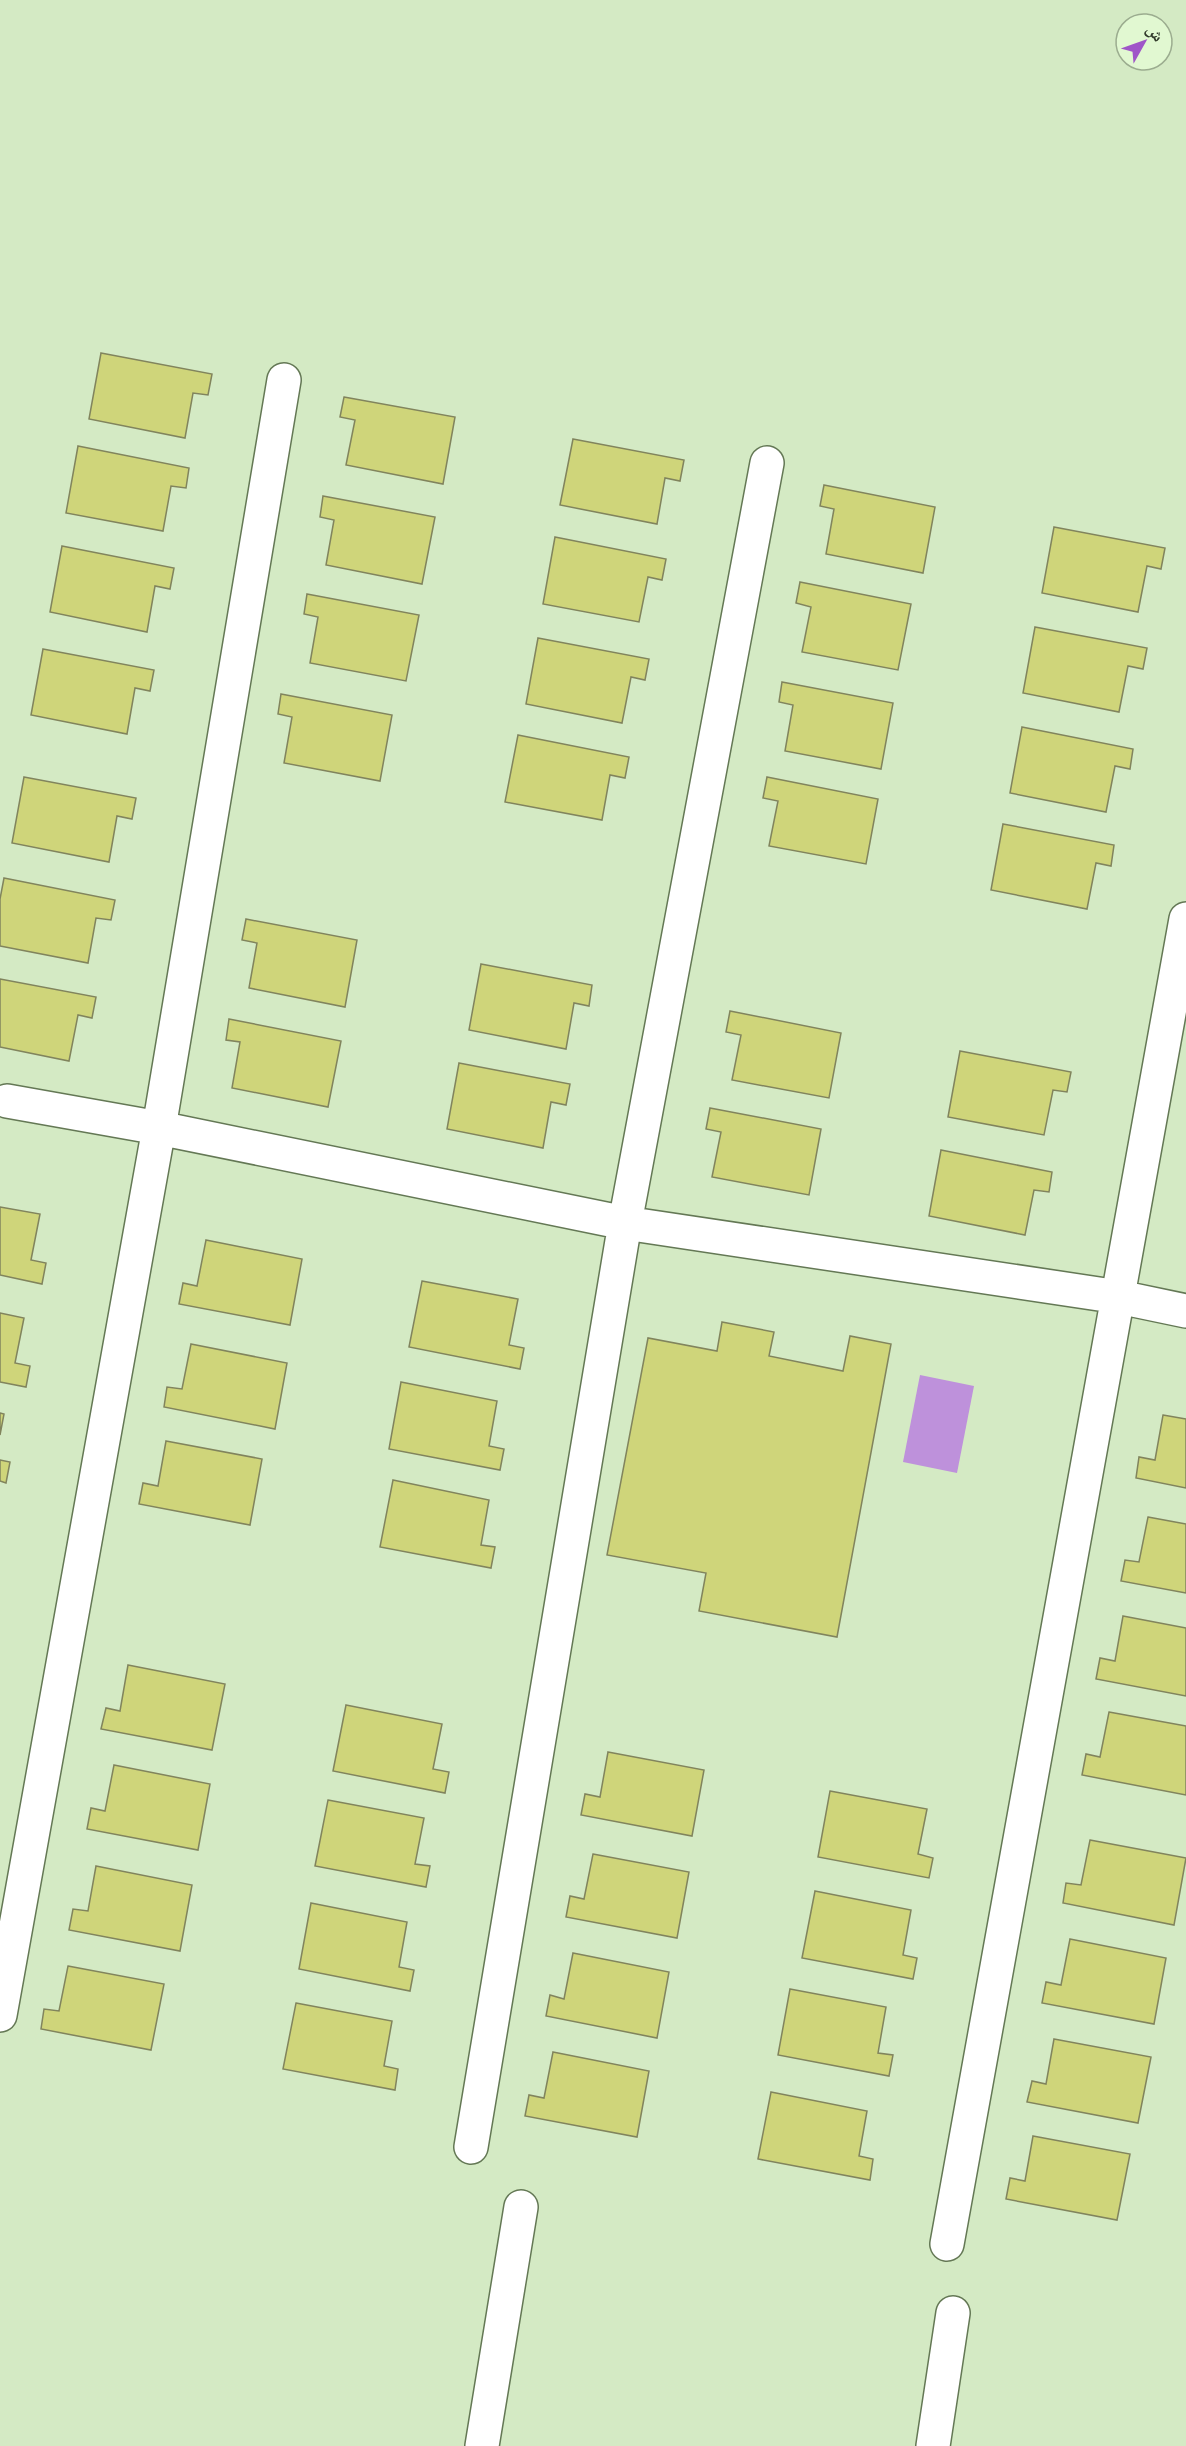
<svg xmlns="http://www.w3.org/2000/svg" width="1186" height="2446" font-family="Karla,'Noto Naskh Arabic',sans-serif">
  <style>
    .water { fill: #be91db }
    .building { fill: #cfd57a; stroke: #81845d; stroke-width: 1.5 }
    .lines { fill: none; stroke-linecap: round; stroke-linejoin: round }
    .street-casing { stroke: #647855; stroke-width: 36 }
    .street { stroke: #fff; stroke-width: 33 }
  </style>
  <rect width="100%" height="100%" fill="#d4eac4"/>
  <path class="water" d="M920,1375l54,11 -17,87 -54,-11z"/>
  <path class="building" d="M101,353l111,21 -4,21 -15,-2 -8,45 -96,-19z
    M344,397l111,20 -12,67 -97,-19 9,-45 -15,-3z
    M573,439l111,21 -4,21 -15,-3 -8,46 -97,-19z
    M78,446l111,22 -3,20 -15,-2 -8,45 -97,-18z
    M824,485l111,22 -12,66 -97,-19 8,-45 -14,-3z
    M323,496l112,21 -13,67 -96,-19 8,-45 -14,-3z
    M1054,527l111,21 -4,21 -14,-3 -9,46 -96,-19z
    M555,537l111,22 -4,21 -14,-3 -9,45 -96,-18z
    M62,546l112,22 -4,21 -15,-3 -8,46 -97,-20z
    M800,582l111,22 -13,66 -96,-18 9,-45 -15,-4z
    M307,594l112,21 -13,66 -96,-18 8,-46 -14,-3z
    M1035,627l112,21 -4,21 -15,-3 -9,46 -96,-19z
    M538,638l111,21 -4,21 -14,-3 -9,46 -96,-19z
    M43,649l111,21 -4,21 -15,-3 -8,46 -96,-19z
    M782,682l111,21 -12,66 -96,-18 8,-46 -14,-3z
    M281,694l111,21 -12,66 -96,-18 8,-46 -14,-3z
    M1022,727l111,22 -3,20 -15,-3 -9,46 -96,-19z
    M518,735l111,22 -4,21 -15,-3 -8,45 -97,-18z
    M24,777l112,21 -4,21 -15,-3 -8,46 -97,-19z
    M767,777l111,22 -12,65 -97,-18 9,-45 -15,-3z
    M1003,824l111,21 -3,21 -15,-3 -9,46 -96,-19z
    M4,878l111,22 -4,20 -15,-2 -8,45 -88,-17v-47z
    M246,919l111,21 -12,67 -96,-19 8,-45 -15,-3z
    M481,964l111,21 -3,21 -15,-3 -8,46 -97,-19z
    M0,979l96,18 -4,21 -14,-3 -9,46 -69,-14z
    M730,1011l111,22 -12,65 -97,-18 9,-45 -15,-3z
    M229,1019l112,22 -13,66 -96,-19 8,-46 -14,-2z
    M960,1051l111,21 -4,20 -14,-2 -9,45 -96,-18z
    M459,1063l111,21 -4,21 -15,-3 -8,46 -96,-19z
    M710,1108l111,21 -12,66 -97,-18 9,-45 -15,-3z
    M941,1150l111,22 -3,20 -15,-2 -9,45 -96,-19z
    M0,1207l40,7 -9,46 15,3 -4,21 -42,-9z
    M206,1240l96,19 -12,66 -111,-21 4,-21 14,3z
    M422,1281l96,18 -9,46 15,3 -4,21 -111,-22z
    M0,1313l24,5 -9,45 15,3 -4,21 -26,-5z
    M722,1322l52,10 -5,24 74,15 7,-35 41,8 -54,293 -138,-26 7,-38 -99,-18 41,-217 69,13z
    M191,1344l96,19 -12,66 -111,-22 3,-20 15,2z
    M401,1382l96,19 -8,45 15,3 -4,21 -111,-21z
    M0,1413l4,1 -4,21z
    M1163,1415l23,4v69l-50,-10 3,-21 16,3z
    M166,1441l96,18 -12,66 -111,-21 4,-21 15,3z
    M0,1460l10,2 -4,21 -6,-2z
    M393,1480l96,20 -8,45 14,2 -4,21 -111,-21z
    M1148,1517l38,7v69l-65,-12 4,-21 14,2z
    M1123,1616l63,12v68l-90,-17 4,-21 15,3z
    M128,1665l97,19 -13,66 -111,-21 5,-21 14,3z
    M346,1705l96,19 -9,45 16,3 -4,21 -112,-22z
    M1109,1712l77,14v69l-104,-20 4,-21 14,3z
    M608,1752l96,18 -12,66 -111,-21 4,-21 15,3z
    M114,1765l96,19 -12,66 -111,-21 4,-21 14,3z
    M830,1791l97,18 -9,45 15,4 -4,20 -111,-21z
    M328,1800l96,18 -9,46 15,2 -4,21 -111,-21z
    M1090,1840l96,18 -12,67 -111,-22 3,-20 15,2z
    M593,1854l96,18 -12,66 -111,-21 4,-21 14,3z
    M96,1866l96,19 -12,66 -111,-21 4,-21 15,2z
    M815,1891l96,19 -8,45 14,3 -4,21 -111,-21z
    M311,1903l96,19 -8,45 15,3 -4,21 -111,-22z
    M1070,1939l96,19 -12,66 -112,-21 4,-21 15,3z
    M573,1953l96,19 -12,66 -111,-22 4,-21 14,4z
    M68,1966l96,18 -13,66 -110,-21 3,-20 15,2z
    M790,1989l96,18 -8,46 15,2 -4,21 -111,-21z
    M296,2003l96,18 -8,45 14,3 -3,21 -112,-21z
    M1054,2039l97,18 -13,66 -111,-21 5,-21 14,3z
    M553,2052l96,19 -12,66 -112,-21 4,-21 15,3z
    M771,2092l96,19 -8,45 14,3 -3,21 -112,-21z
    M1033,2136l97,18 -13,66 -111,-21 4,-21 15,3z"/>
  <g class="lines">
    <defs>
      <path id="street" d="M7,1101l152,27 466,95 494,74 67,14
        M0,2015l159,-887 125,-748
        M471,2147l154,-924 142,-760
        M947,2244l239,-1325
        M482,2446l39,-239
        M933,2446l20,-133"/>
    </defs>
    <use href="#street" class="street-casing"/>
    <use href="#street" class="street"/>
  </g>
  <g transform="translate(1144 42) rotate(50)"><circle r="28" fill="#e1f8d1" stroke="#9bac8f" stroke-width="1.5"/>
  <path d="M0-4.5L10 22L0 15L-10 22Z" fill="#9f55c8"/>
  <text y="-9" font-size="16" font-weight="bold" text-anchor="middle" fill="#313a2b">ش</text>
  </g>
</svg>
